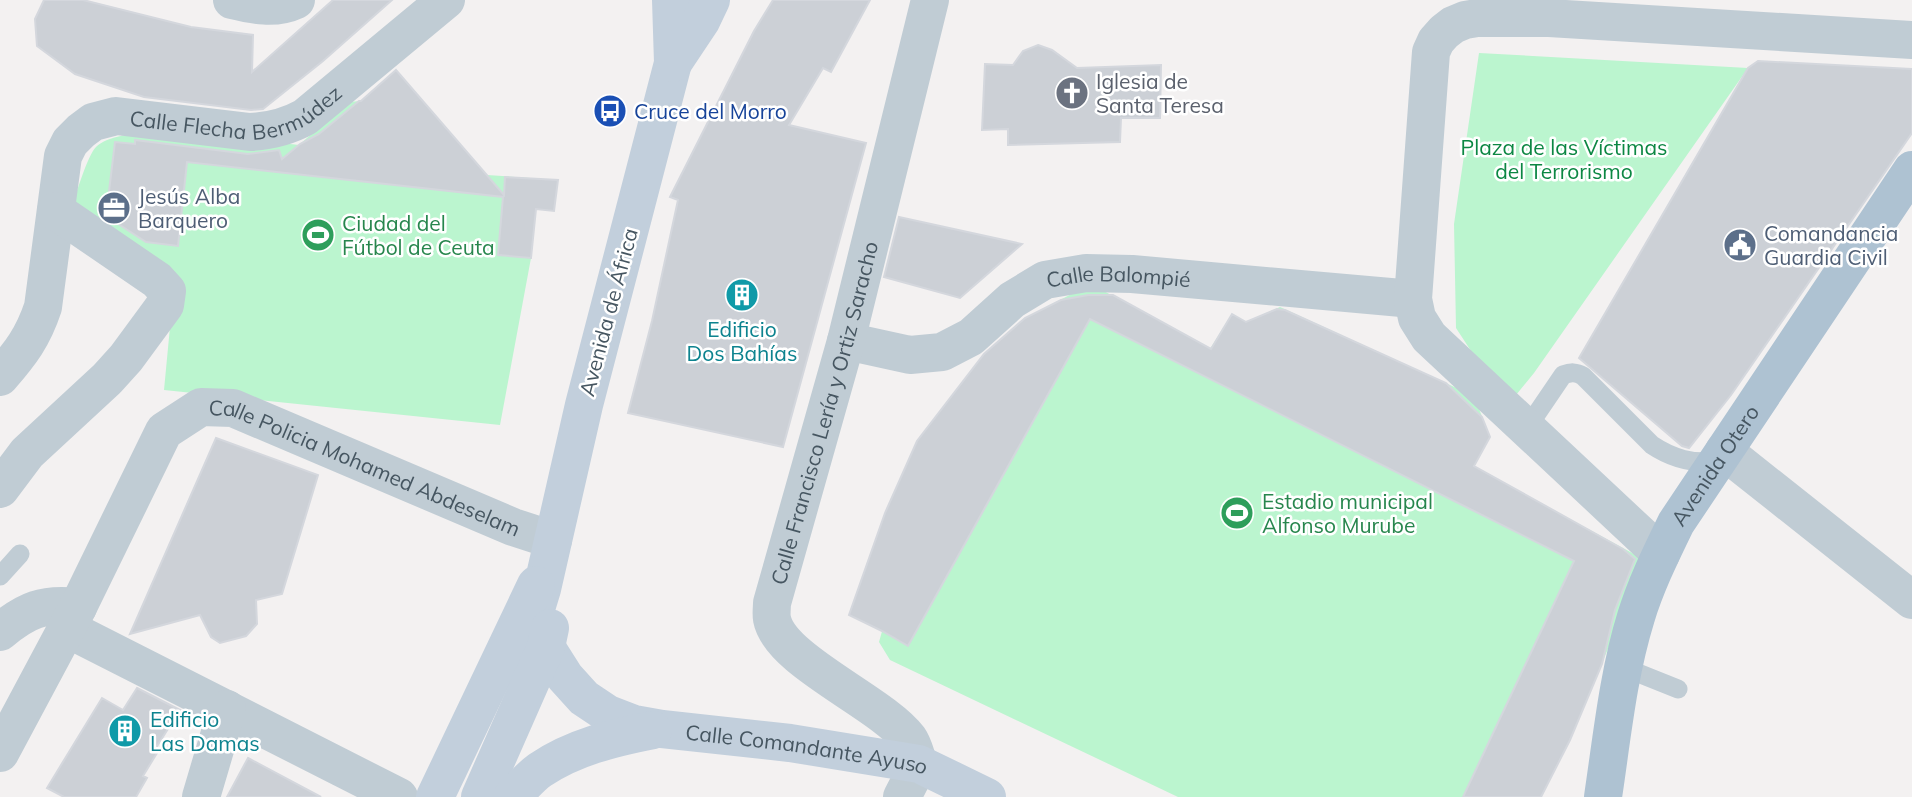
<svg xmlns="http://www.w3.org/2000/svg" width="1912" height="797" font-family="Mulish,sans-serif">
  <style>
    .green { fill: #bbf5cf }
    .building { fill: #ccd0d6; stroke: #d4d7dd; stroke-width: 2 }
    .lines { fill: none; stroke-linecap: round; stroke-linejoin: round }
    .service { stroke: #c0ccd4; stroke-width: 19 }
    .minor { stroke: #c0ccd4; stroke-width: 38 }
    .secondary { stroke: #c2cfdc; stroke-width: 38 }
    .primary { stroke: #aec2d2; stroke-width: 38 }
    .labels { text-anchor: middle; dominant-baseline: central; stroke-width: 5; stroke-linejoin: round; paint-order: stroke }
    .worship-label { font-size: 21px; fill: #5b616d; stroke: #fff; text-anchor: start }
    .street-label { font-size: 21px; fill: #465661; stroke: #fff }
    .transit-label { font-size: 21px; fill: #164399; stroke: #fff; text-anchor: start }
    .park-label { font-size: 21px; fill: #0c8743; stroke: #fff }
    .service-label { font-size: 21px; fill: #4e5e75; stroke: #fff; text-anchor: start }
    .leisure-label { font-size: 21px; fill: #27864d; stroke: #fff; text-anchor: start }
    .culture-label { font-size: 21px; fill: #0d838f; stroke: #fff }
  </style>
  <rect width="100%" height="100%" fill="#f3f1f1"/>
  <path class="green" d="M1479,53l269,15 -214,305 -27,33 -51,-78 -2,-104z
    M396,70l91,105 71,5 -4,31 -18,-2 -5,49 -31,167 -336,-35 10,-105 -104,-73c5,-14 17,-56 26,-65 30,-29 161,-7 203,-2l49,-43 13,-1z
    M1091,284l119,65 22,-35 14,8 34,-15 194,89 16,41 -16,30 171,93 -75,180 -29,57h-363l-288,-137 -11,-18 57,-201 87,-122z"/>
  <path class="building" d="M44,0h39l108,27 62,8 -1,37 81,-72h59l-69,61 -60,48 -12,1 -107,-13 -69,-23 -38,-28 -2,-27z
    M773,0h97l-39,72 -8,-4 -34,57 77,18 -83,304 -155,-34 24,-92 26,-121 -8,-3 84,-166z
    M1038,45l14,5 25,18 84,-3 -1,53h-39l-1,24 -112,3v-16l-26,1 3,-66 28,1 10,-14z
    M1758,61l154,8v64l-181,262 -42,53 -7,-2 -103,-88 169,-290z
    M396,70l108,125 1,-18 53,3 -4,31 -18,-2 -5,49 -33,-3 5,-58 -316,-35 -9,84 -32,-4 -40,-26 9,-74 20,2v-4l113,14 31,-4 3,9 18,-15 19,-10 40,-33h2z
    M899,217l123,27 -62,54 -76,-21z
    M1088,295h25l98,54 21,-35 14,8 31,-13 8,1 161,73 36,34 8,20 -16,29 149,83 12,10 -20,51 -13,54 -32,76 -29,57h-78l111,-236 -484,-242 -182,327 -26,-15 -33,-16 36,-102 32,-72 67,-87 41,-36 36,-18z
    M216,438l102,37 -36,119 -26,6 1,24 -11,12 -26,7 -9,-6 -11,-22 -70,19z
    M137,688l43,22 -26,41 3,2 -14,23 4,2 -11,19h-72l-17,-9 55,-90 21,12z
    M248,758l73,39h-94z"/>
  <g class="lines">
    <path class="service" d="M1527,428l36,-53c8,-3 13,-3 20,1l69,69c21,14 41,19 65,16
      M0,576l20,-22
      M1623,667l55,22"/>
    <g class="minor">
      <path d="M232,0c21,5 43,10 64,0"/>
      <path id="s1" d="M846,341l64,14 32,-3 29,-15 41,-37 33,-20 41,-7 46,1 281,25"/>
      <path id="s2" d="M0,377c21,-24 33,-40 43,-70l20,-151 7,-14 11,-11 12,-9 23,-6 134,16c21,-1 37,-5 55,-15l141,-117"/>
      <path d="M1724,451l188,149"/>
      <path d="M0,489l27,-36 80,-74 19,-21 39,-53 2,-14 -10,-11 -101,-69"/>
      <path d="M1661,554l-232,-217 -12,-19 -4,-19 18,-247 5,-11 8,-9 9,-7 12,-5 12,-2h72l363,22"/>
      <path d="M66,628l333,169"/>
      <path d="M0,632c26,-22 43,-29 78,-25"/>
      <path id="s3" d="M0,753l78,-146 86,-176 37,-24 32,1 280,119 40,13"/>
      <path d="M201,797l26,-88"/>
      <path id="s4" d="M902,797l17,-33c-3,-7 -5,-18 -10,-25 -28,-37 -129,-78 -137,-120 -1,-5 0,-12 0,-16l74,-262 84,-341"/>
    </g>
    <g class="secondary">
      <path id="s5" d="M671,0l2,63 -89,342 -42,184 -7,23 11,35 19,30 19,21 24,16 26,10 28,5 128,14 129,21 68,33"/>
      <path d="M673,63l28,-42 10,-21"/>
      <path d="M435,797l101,-212"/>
      <path d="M480,797l66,-150 4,-19"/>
      <path d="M512,797c9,-9 18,-20 28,-27 34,-23 73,-32 113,-40"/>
    </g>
    <path class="primary" id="s6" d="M1603,797c9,-60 15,-122 33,-180 10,-33 25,-63 40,-94l236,-353"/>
  </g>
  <defs>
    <symbol id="church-disc" viewBox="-11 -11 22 22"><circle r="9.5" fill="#6b7280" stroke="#fff"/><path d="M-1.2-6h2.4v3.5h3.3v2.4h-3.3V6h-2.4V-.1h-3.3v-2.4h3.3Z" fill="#fff"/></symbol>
    <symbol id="bus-disc" viewBox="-11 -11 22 22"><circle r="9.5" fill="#1a4fb4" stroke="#fff"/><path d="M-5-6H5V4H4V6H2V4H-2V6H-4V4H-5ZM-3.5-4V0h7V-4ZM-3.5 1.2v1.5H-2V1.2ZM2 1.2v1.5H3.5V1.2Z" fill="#fff"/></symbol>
    <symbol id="office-disc" viewBox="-11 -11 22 22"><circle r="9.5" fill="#5c6f8a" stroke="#fff"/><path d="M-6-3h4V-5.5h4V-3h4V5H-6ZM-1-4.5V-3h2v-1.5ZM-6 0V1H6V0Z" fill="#fff"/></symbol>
    <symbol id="stadium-disc" viewBox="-11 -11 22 22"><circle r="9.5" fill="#2e9e5b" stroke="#fff"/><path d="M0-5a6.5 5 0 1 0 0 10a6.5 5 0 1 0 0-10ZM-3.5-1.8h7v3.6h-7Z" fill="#fff"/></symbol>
    <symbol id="civic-disc" viewBox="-11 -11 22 22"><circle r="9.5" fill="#5c6f8a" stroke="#fff"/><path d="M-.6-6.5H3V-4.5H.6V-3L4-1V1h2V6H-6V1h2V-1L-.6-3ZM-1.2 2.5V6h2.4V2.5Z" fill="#fff"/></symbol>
    <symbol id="building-disc" viewBox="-11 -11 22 22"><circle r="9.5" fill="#0f9aa8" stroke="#fff"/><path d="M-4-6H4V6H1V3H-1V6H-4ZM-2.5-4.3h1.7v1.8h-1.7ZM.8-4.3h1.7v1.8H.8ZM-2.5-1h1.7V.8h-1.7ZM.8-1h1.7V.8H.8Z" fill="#fff"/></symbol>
  </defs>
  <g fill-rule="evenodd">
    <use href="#church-disc" x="1053" y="74" width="38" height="38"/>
    <use href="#bus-disc" x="591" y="92" width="38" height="38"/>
    <use href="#office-disc" x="95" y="189" width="38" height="38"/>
    <use href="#stadium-disc" x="299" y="216" width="38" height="38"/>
    <use href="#civic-disc" x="1721" y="226" width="38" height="38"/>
    <use href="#building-disc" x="723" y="276" width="38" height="38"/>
    <use href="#stadium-disc" x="1218" y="494" width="38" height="38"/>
    <use href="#building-disc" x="106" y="712" width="38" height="38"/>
  </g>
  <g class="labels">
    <g class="worship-label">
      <text x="1096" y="81">Iglesia de<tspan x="1096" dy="24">Santa Teresa</tspan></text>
    </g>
    <g class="street-label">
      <text stroke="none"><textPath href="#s2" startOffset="430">Calle Flecha Bermúdez</textPath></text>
      <text stroke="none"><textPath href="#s1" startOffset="298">Calle Balompié</textPath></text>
      <text transform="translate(608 312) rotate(-75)">Avenida de África</text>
      <text stroke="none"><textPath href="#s4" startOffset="462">Calle Francisco Lería y Ortiz Saracho</textPath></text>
      <text stroke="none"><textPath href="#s6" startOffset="355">Avenida Otero</textPath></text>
      <text stroke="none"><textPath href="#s3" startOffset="581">Calle Policia Mohamed Abdeselam</textPath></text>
      <text stroke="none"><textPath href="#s5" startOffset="961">Calle Comandante Ayuso</textPath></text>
    </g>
    <g class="transit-label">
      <text x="634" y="111">Cruce del Morro</text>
    </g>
    <g class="park-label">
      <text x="1564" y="147">Plaza de las Víctimas<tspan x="1564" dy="24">del Terrorismo</tspan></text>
    </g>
    <g class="service-label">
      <text x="138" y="196">Jesús Alba<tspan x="138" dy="24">Barquero</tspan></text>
      <text x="1764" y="233">Comandancia<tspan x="1764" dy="24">Guardia Civil</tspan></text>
    </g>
    <g class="leisure-label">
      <text x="342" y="223">Ciudad del<tspan x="342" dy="24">Fútbol de Ceuta</tspan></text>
      <text x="1262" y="501">Estadio municipal<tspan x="1262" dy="24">Alfonso Murube</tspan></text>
    </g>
    <g class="culture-label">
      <text x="742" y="329">Edificio<tspan x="742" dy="24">Dos Bahías</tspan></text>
      <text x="150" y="719" text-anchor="start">Edificio<tspan x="150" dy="24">Las Damas</tspan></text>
    </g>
  </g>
</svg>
